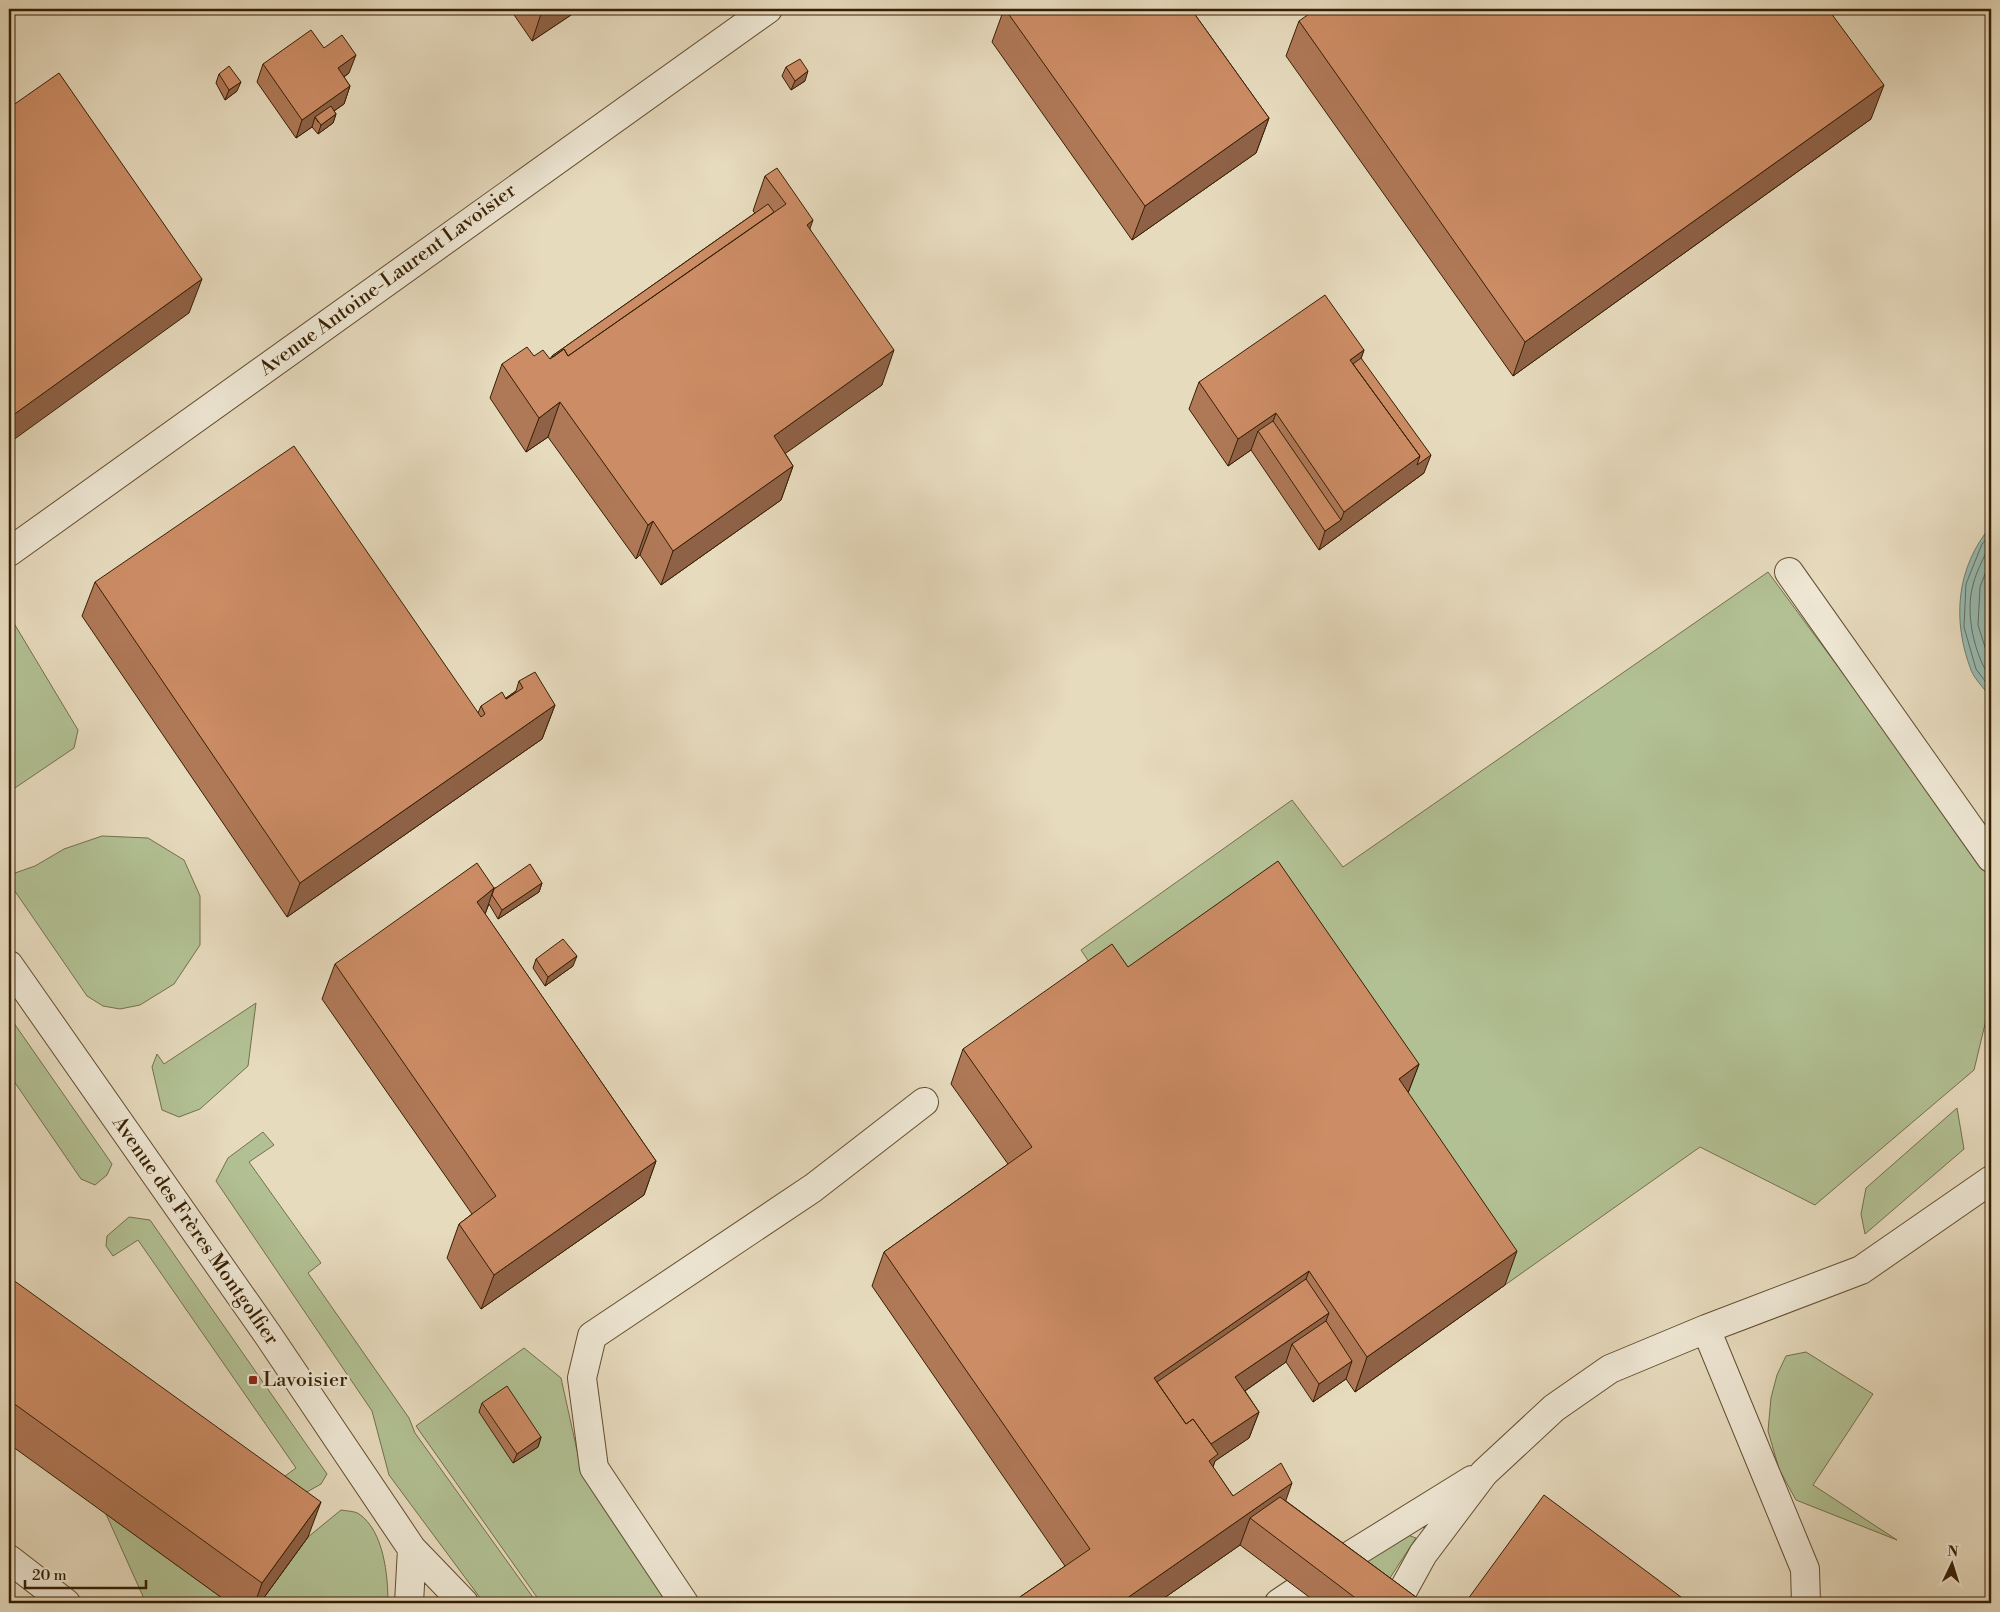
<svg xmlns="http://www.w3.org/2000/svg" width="2000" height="1612" font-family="'Libre Bodoni',serif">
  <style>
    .green { fill: #b2c194; stroke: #74704b }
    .water { fill: #97bbb2; stroke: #717d6c }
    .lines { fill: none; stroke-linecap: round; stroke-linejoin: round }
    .shore { stroke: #676d5a; stroke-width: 1 }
    .minor-casing { stroke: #634e31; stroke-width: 30 }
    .minor { stroke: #efe8d5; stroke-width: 28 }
    .wall { fill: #af7857; stroke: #371f02 }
    .shaded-wall { fill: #8f6247; stroke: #371f02 }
    .building { fill: #cc8c65; stroke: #371f02 }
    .poi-dot { fill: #8f2418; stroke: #efe8d5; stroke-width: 2 }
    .labels { text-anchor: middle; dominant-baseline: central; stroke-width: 5; stroke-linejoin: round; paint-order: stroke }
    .street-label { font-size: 20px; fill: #371f02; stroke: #efe8d5 }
    .poi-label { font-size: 20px; fill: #371f02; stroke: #efe8d5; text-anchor: start }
  </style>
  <rect width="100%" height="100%" fill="#e7dbbe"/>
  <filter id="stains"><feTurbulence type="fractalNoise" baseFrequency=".004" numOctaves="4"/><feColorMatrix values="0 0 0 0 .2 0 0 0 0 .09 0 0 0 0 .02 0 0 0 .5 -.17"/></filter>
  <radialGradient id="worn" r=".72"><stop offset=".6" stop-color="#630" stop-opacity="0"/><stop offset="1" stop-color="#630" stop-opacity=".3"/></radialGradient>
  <path class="green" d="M1768,572l215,291 8,21v101l-5,35 -12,50 -159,135 -115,-58 -195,138 -390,-284 -34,-51 211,-150 51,67z
    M9,615l69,115 -4,18 -65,44z
    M102,836l46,2 36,22 16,36v49l-26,39 -34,21 -20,4 -17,-3 -16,-10 -77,-112 5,-11 20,-7 29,-17z
    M256,1003l-8,63 -48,43 -21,8 -17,-7 -10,-43 5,-13 7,10z
    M9,1016l103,148 -5,11 -12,10 -14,-6 -72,-105z
    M1957,1108l7,41 -99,85 -4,-20 5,-26z
    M263,1132l11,13 -25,17 72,101 -13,10 101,145 6,15 122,170h-52l-4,-4 -92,-124 -17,-64 -156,-230 12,-23z
    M129,1217l21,3 177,254 -6,10 -23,13 -28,-10 26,-19 -158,-228 -25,16 -7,-10 1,-10z
    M524,1348l37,30 19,86 96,139h-135l-125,-177z
    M1806,1352l67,42 -60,91 84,55 -101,-40 -17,-31 -11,-38 3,-33 6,-23 9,-19z
    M341,1510c5,1 14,1 18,4 25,17 29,62 29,89h-128l48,-66z
    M106,1514l123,89h-83z
    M1405,1534l11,4 -41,63 -31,-23z"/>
  <path class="water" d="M1991,526v172c-6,-9 -16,-18 -20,-28 -19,-50 -15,-102 20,-144z"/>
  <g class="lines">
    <path class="shore" d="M1991,534l-9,10 -16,40 -2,43 12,42 15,20
      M1991,544l-3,4c-5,12 -12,24 -15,37 -8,28 1,70 18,94
      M1991,559l-11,28 -2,38 13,41"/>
    <defs>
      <path id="minor" d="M9,552l759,-543
        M1789,572l202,286
        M9,965l259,370 144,214 52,54
        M1706,1329l99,240 1,34
        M9,1559l57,44
        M409,1603l3,-54
        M684,1603l-90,-135 -12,-90 10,-42 221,-148 111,-86
        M1279,1603l67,-45 126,-78
        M1396,1603l27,-49 61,-81 70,-65 56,-39 96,-40 155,-59 130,-90"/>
    </defs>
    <use href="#minor" class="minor-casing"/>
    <use href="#minor" class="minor"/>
  </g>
  <path class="wall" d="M510,9h70l-48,32z
    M1004,9h187l78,109 -13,35 -124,87 -140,-198z
    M1299,21l572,98 -358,257 -227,-320z
    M324,48l25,25 -5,4 6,9 -6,18 -10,7 2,3 -3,9 -15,11 -6,-7 -16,11 -39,-56 6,-18z
    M786,67l19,14 -14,9 -9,-14z
    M219,74l18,17 -12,9 -9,-17z
    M765,176l45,53 72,156 -97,68 8,13 -12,34 -120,85 -21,-30 -4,4 -88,-122 -22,15 -36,-54 12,-34 32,-8 16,3 2,-3 203,-143 -2,-2z
    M1364,350l-3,8 63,115 -105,77 -68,-100 -23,16 -39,-57 10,-27z
    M95,582l383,131 3,-7 25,-8 10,-7 3,-10 36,24 -13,34 -255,178 -205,-301z
    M542,883l-3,9 -41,27 -9,-15 -4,10 171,247 -12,34 -163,114 -34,-51 12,-34 13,-10 -150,-215 13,-35 159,-76z
    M536,959l37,7 -28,20 -12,-18z
    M1128,967l291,97 -11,29 97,192 -150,107 -9,-13 -33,23 -27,-40 -41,29 14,21 -10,26 -34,23 -2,6 20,29 53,5 138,102h-107l-77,-58 -83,58h-141l1,-4 48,-33 -193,-280 12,-34 124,-88 -57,-80 12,-35z
    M9,1277l299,260 -48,66h-31l-220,-159z
    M482,1403l59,34 -3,10 -25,16 -34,-51z"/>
  <path class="shaded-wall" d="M549,9h31l-48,32 9,-27z
    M356,55l-7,18 -18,13 7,-18z
    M808,71l-3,10 -14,9 4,-9z
    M241,82l-4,9 -12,9 4,-10z
    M1884,85l-13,34 -358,257 12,-34z
    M350,86l-6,18 -26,18 -3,-5 -3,10 -16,11 6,-18z
    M336,114l-3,9 -15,11 3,-9z
    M1269,118l-13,35 -124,87 13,-34z
    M813,220l-12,34 6,-29z
    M202,279l-13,34 -180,130v-25z
    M894,350l-12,35 -120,85 12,-34z
    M1364,350l-9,26 -5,-16z
    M560,402l-12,35 -22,15 13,-34z
    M1276,413l-9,26 -9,-8 -7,19 -23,16 10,-27z
    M1431,455l-7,18 -105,77 6,-19 16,-11 3,-8 76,-56z
    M793,466l-12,34 -120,85 12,-34z
    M653,521l-13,34 -4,4 12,-34z
    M555,705l-13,34 -255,178 13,-34z
    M542,883l-3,9 -41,27 4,-9z
    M494,888l-12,35 -5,-21z
    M577,956l-4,10 -28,20 3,-9z
    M1419,1064l-13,34 -7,-19z
    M656,1161l-12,34 -163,114 13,-34z
    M1517,1251l-12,34 -150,107 12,-35z
    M1309,1271l-13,35 -136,93 -6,-21z
    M1329,1313l-10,26 -27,5 -6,18 -60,42 9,-27z
    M1352,1361l-6,18 -33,23 6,-18z
    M1259,1412l-10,26 -34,23 -10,28v-41z
    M541,1437l-3,10 -25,16 4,-9z
    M1292,1483l-12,34 -30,1 -10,27 -83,58h-37z
    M321,1502l-13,35 -48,66h-5l7,-20z"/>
  <path class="building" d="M538,9h11l-8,5z
    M1005,9h186l78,109 -124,88z
    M1316,9h512l56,76 -359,257 -226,-321z
    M311,30l13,18 18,-13 14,20 -18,13 12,18 -48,34 -39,-56z
    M800,59l8,12 -13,10 -9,-14z
    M229,66l12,16 -12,8 -10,-16z
    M59,73l143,206 -193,139v-310z
    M331,106l5,8 -15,11 -6,-8z
    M777,168l36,52 -6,5 87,125 -120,86 19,30 -120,85 -20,-30 -5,4 -88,-123 -21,16 -37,-54 25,-17 7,9 9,-6 7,9 14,-10 4,7 218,-152 -21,-28z
    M768,204l6,8 -206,144 -4,-7 -11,8 -1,-1z
    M1325,295l39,55 -14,10 70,96 -76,56 -68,-99 -38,26 -39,-57z
    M1361,358l70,97 -14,10 3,-9 -67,-92z
    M1273,421l68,99 -16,11 -67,-100z
    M294,446l187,271 4,-3 -4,-8 21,-14 4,7 17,-11 -4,-7 16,-9 20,33 -255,178 -205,-301z
    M516,691l-1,2 -9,6v-1z
    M1278,861l141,203 -20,15 118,172 -150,106 -58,-86 -155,107 32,46 7,-5 25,35 -9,7 24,35 48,-33 11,20 -172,120h-100l-3,-4 73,-50 -206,-297 148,-105 -69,-98 149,-105 16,23z
    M477,863l17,25 -17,14 179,259 -162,114 -35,-51 37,-28 -161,-232z
    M530,864l12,19 -40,27 -10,-15 2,-6z
    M563,939l14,17 -29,21 -12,-18z
    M9,1277l312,225 -59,81 -253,-183z
    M1306,1279l23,34 -94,64 24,35 -48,32 -18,-25 -7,5 -29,-42z
    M1326,1321l26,40 -33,23 -27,-40z
    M507,1386l34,51 -24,17 -35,-51z
    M1544,1495l145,108h-224z
    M1280,1497l144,106h-62l-112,-85z
    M1942,1599l8,4h-11z"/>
  <rect class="poi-dot" x="248" y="1375" width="10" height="10" rx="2.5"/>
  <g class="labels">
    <g class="street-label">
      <text transform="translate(388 280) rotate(-36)">Avenue Antoine-Laurent Lavoisier</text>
      <text transform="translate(195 1231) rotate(55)">Avenue des Frères Montgolfier</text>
    </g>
    <g class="poi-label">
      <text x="263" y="1380">Lavoisier</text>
    </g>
  </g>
  <rect width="2000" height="1612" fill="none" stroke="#e7dbbe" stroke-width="30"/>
  <rect x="10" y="10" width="1980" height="1592" fill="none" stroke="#371f02" stroke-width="2.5"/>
  <rect x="15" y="15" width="1970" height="1582" fill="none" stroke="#371f02"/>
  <g transform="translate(1952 1564) rotate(4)" stroke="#efe8d5" stroke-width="4" paint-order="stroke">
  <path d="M0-4L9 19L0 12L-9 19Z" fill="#371f02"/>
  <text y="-8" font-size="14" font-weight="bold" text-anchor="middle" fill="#371f02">N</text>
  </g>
  <path d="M25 1580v8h121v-8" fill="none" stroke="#371f02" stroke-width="2.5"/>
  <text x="32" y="1580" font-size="15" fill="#371f02" stroke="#efe8d5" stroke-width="4" paint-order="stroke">20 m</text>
  <rect width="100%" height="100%" filter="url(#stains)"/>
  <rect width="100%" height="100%" fill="url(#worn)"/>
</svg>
